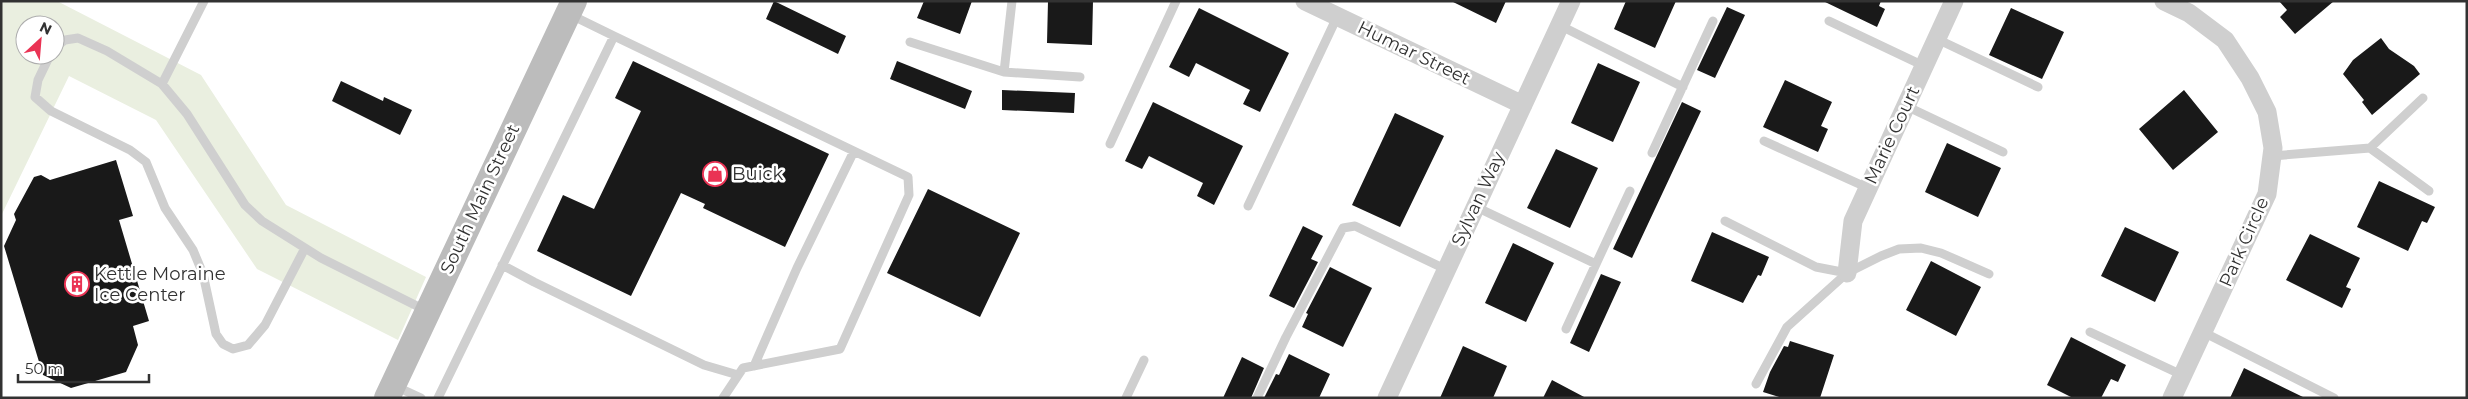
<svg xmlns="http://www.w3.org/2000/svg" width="2468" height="399" font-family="Montserrat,sans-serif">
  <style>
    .green { fill: #eaefe0; fill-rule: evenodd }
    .building { fill: #191919 }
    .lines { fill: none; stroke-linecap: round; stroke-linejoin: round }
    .lane { stroke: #cfcfcf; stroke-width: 9 }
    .street { stroke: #cfcfcf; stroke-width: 19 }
    .secondary { stroke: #bcbcbc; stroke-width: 26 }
    .labels { text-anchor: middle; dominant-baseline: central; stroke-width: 5; stroke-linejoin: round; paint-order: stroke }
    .street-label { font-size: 18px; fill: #323232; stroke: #fff }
    .poi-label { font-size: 18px; fill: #323232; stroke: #fff; text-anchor: start }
  </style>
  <rect width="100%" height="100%" fill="#fff"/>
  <path class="green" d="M1,1h56l144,74 85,130 140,72 -28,63 -141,-71 -101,-149 -87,-44 -68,140zM25,25h30v30h-30z"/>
  <path class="building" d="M774,1l72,35 -8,18 -72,-35z
    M924,1h48l-12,33 -43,-16z
    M1048,1h45l-1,44 -45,-2z
    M1451,1h55l-10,22z
    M1626,1h50l-21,47 -41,-19z
    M1823,1h58l-2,5 6,3 -8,18z
    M2279,1h55l-39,33 -15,-17 7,-7z
    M1727,7l18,8 -30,63 -18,-8z
    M1199,8l90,45 -29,59 -17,-8 7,-14 -54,-27 -7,14 -20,-10z
    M2011,8l53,24 -22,47 -53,-24z
    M2381,38l8,11 25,17 6,8 -48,41 -10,-13 2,-2 -21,-26 10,-14z
    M633,61l196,93 -44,93 -82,-39 2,-4 -24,-11 -50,103 -94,-45 26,-56 31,14 47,-98 -26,-13z
    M897,61l75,30 -7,18 -75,-30z
    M1598,63l42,19 -27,60 -42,-19z
    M1785,80l47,22 -11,24 7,3 -10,23 -55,-25z
    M341,81l42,20 1,-4 28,13 -12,25 -68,-34z
    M1002,90l73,3 -1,20 -72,-3z
    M2184,90l34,42 -45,38 -34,-41z
    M1153,102l90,44 -29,59 -17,-9 6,-13 -54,-27 -7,13 -17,-8z
    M1682,102l19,9 -69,147 -19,-9z
    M1395,113l49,23 -44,91 -48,-22z
    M1947,143l54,25 -23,49 -53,-25z
    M1556,149l42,19 -28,60 -43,-20z
    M116,160l17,56 -14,4 30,101 -16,5 5,19 -12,27 -55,16 -28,-13 -39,-129 12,-26 -2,-6 20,-37 7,-2 9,5z
    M2379,181l56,26 -8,16 -5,-2 -14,30 -51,-24z
    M928,189l92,44 -40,84 -93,-44z
    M1303,226l20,10 -12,23 7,3 -24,46 -25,-12z
    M2125,227l54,25 -24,50 -54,-26z
    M1712,232l57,25 -8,19 -3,-1 -15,28 -52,-22z
    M2310,234l50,24 -14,29 5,2 -9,19 -56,-28z
    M1513,243l41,20 -28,59 -41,-19z
    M1931,261l50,26 -25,49 -50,-26z
    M1330,267l42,21 -29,59 -41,-20 6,-13 -2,-1z
    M1601,274l20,8 -32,70 -19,-9z
    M2071,337l55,28 -8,17 -7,-3 -10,19h-28l-26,-13z
    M1790,341l44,14 -14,43h-38l-19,-6 7,-20 14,-26 4,1z
    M1463,346l44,20 -14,32h-53z
    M1289,354l41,20 -11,24h-55l12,-24 3,1z
    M1242,357l22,11 -13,30h-28z
    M2244,368l61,30h-75z
    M1552,380l34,18h-43z"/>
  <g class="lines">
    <path class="lane" d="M1012,1l-8,71 76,5
      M1829,21l95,45
      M1559,25l124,62
      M614,36l294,141 1,18 -69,154 -97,19 -20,30
      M1937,39l101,48
      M910,42l94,30
      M55,47l10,-7 13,-2 29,13 55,33 25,30 58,91 17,16 59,37 104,52
      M50,55l-12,25 -3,17 16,14 79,39 16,12 19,46 28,42 10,24 13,60 7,10 10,5 15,-4 17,-20 40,-77
      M162,84l42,-83
      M1906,106l97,46
      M1764,141l104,47
      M1110,144l66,-143
      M2370,148l59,43
      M1652,153l61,-132
      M2272,156l98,-8 53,-50
      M1248,206l89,-189
      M1474,206l122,58 34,-73
      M1725,221l91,46 31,6
      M502,265l32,17 170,83 34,10
      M1566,329l30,-65
      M2090,332l92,43
      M2203,332l131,66
      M754,366l43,-98 57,-117
      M1756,384l31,-57 60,-54 34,-17 18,-7 22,-1 20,5 48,21
      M395,386l26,12
      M438,398l176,-362 -45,-22
      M1126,398l18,-38
      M1257,398l29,-61 57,-109 12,-2 90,43"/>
    <path class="street" d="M1305,1l218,104
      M2164,1l25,12 36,27 25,38 17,34 6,36 -6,46 -95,204
      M1847,273l6,-52 101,-220
      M1387,398l184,-397"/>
    <path class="secondary" d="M387,398l187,-397"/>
  </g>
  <defs>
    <symbol id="shop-ring" viewBox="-11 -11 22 22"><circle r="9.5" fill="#fff" stroke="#ea3354" stroke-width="1.5"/><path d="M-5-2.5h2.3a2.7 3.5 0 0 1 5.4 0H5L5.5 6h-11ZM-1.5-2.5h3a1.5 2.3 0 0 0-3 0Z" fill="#ea3354"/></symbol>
    <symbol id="building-ring" viewBox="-11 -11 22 22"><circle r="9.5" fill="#fff" stroke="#ea3354" stroke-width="1.5"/><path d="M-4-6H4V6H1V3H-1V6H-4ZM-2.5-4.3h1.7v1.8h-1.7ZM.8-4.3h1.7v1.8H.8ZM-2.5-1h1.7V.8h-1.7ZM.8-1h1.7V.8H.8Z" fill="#ea3354"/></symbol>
  </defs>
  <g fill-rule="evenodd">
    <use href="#shop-ring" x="701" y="160" width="28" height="28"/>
    <use href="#building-ring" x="63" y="270" width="28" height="28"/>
  </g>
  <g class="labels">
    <g class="street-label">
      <text transform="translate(1414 53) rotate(26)">Humar Street</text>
      <text transform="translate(1892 135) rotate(-65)">Marie Court</text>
      <text transform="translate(480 199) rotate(-65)">South Main Street</text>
      <text transform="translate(1478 199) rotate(-65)">Sylvan Way</text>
      <text transform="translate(2244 242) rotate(-66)">Park Circle</text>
    </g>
    <g class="poi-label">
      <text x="732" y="174">Buick</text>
      <text x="94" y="274">Kettle Moraine<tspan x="94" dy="21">Ice Center</tspan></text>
    </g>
  </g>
  <rect width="2468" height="399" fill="none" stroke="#323232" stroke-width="5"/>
  <g transform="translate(40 40) rotate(26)"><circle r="24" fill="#ffffff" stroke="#adadad"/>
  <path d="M0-4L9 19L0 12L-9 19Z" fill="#ea3354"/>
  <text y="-8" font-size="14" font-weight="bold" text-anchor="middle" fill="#323232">N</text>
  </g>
  <path d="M18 374v8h131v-8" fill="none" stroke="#323232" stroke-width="2.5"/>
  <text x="25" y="374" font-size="15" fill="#323232" stroke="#ffffff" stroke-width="4" paint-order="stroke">50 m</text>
</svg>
